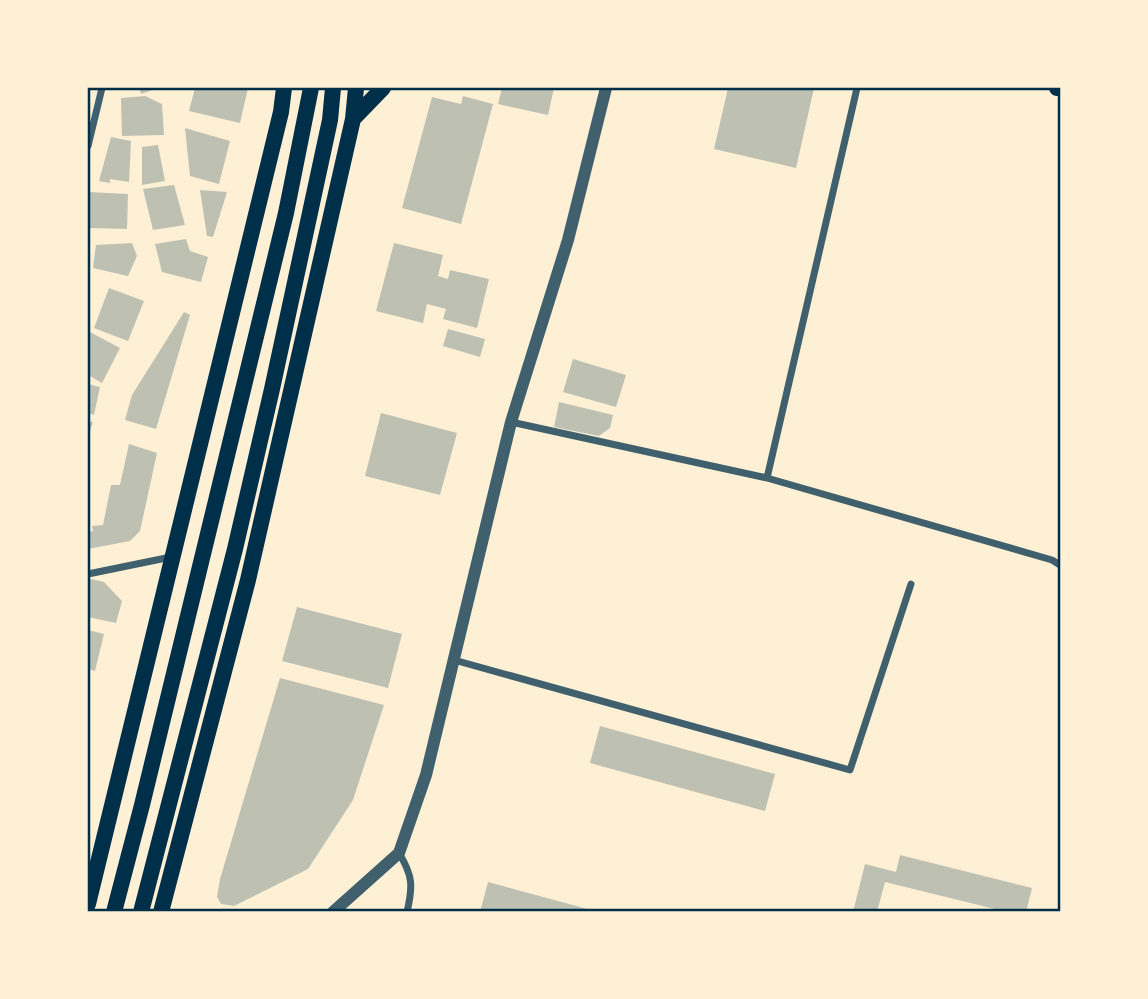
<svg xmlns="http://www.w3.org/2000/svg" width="1148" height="999" font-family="'IBM Plex Sans',sans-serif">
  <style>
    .building { fill: #bec0b2 }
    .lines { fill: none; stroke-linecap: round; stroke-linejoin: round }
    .minor { stroke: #3f606c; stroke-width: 7 }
    .tertiary { stroke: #3f606c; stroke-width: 12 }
    .primary { stroke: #003049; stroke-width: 16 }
    .neatline { fill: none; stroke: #003049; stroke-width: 2.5 }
  </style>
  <rect width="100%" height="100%" fill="#fdf0d5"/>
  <path class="building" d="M139,88h19l-17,6z
    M195,88h53l-8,35 -51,-12z
    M502,88h52l-6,27 -50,-11z
    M728,88h86l-18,80 -82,-19z
    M145,96l17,8 2,31 -42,1 -1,-38z
    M463,96l30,8 -32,120 -59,-16 30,-111 29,7z
    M185,128l45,13 -11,43 -29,-8z
    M111,137l20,4 -2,41 -19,-3v4l-11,-2z
    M158,145l7,36 -23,4v-38z
    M174,185l11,40 -32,5 -10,-41z
    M200,190l27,2 -14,45 -6,-1z
    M88,192l40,2 -1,35 -39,-1z
    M186,239l4,12 18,6 -7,25 -39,-10 -7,-28z
    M132,243l5,13 -9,20 -35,-8 3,-23z
    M394,243l49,12 -5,21 10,3 2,-9 39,9 -12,49 -34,-9 3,-10 -19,-5 -4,19 -47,-12z
    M109,288l35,13 -16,40 -34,-13z
    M184,312l6,3 -34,114 -31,-9 7,-25z
    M448,329l37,10 -5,18 -37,-11z
    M88,331l32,17 -18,35 -14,-8z
    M573,359l53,16 -10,32 -53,-15z
    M88,384l12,3 -6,28 -6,-2z
    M559,402l54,13 -3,13 -11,8 -45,-9z
    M381,413l76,20 -17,62 -75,-19z
    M88,421l5,1 -5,15z
    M129,444l28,9 -17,78 -10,10 -42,8v-17l5,-1 -1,-5 11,-1 8,-40h9z
    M91,579l13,3 18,19 -6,22 -28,-6v-37z
    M297,607l105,27 -14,54 -106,-27z
    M88,630l16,4 -9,37 -7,-2z
    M280,678l104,27 -31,95 -45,69 -74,37 -13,-2 -4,-7 3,-18z
    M600,726l175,48 -10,37 -175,-48z
    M900,855l132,33 -6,24h-19l-122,-30 -8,30h-24l12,-48 31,8z
    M488,882l107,29v1h-115z"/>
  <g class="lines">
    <path class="minor" d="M88,146l14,-58
      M511,422l256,56 285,82 8,5
      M767,478l90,-390
      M88,574l83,-17
      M454,660l396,110 61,-186
      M399,853c14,23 14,33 8,59"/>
    <path class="tertiary" d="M333,912l66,-59 27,-78 85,-353 57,-182 38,-152"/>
    <path class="primary" d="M1057,88h3
      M353,119l30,-31
      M88,904l193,-792 3,-24
      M114,912l28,-107 144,-592 25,-125
      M141,912l94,-363 37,-160 58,-269 3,-32
      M161,912l87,-332 105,-461 3,-31"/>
  </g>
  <rect width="1148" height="999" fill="none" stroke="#fdf0d5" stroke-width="178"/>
  <rect x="89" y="89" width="970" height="821" class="neatline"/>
</svg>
